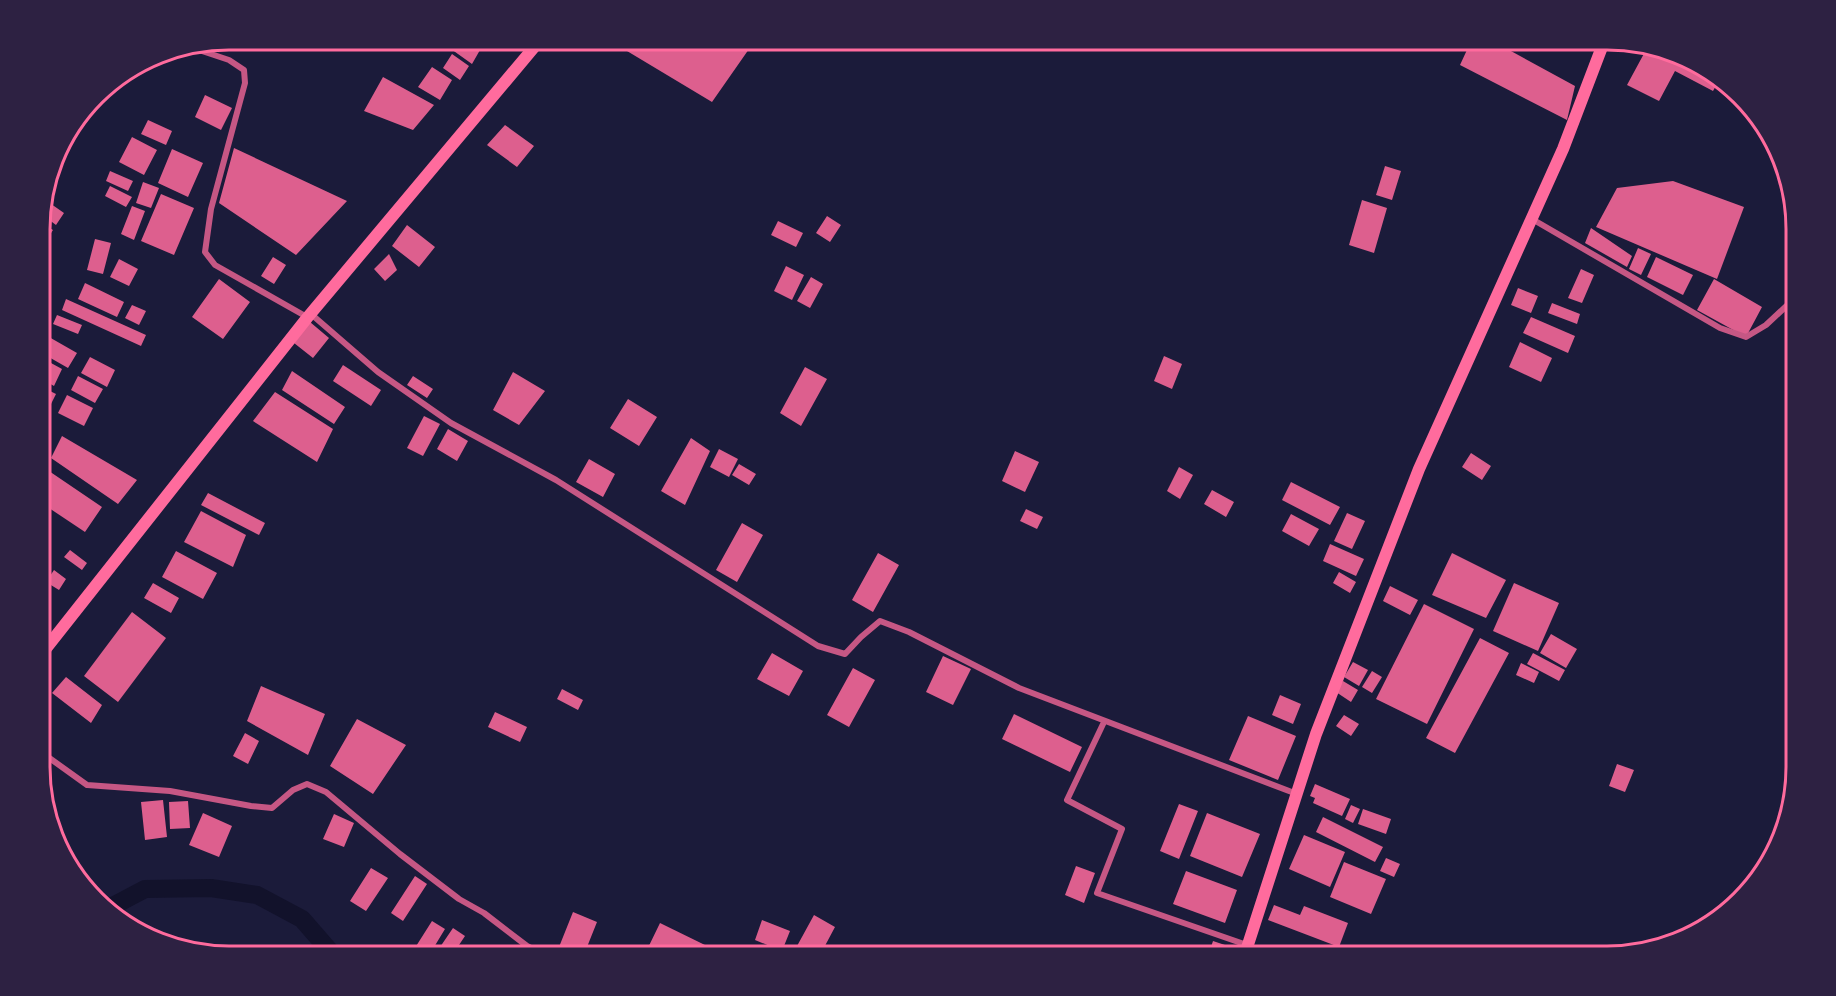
<svg xmlns="http://www.w3.org/2000/svg" width="1836" height="996" font-family="'Noto Sans',sans-serif">
  <style>
    .lines { fill: none; stroke-linecap: round; stroke-linejoin: round }
    .canal { stroke: #12122b; stroke-width: 18 }
    .building { fill: #dd5f8e }
    .minor { stroke: #c65784; stroke-width: 6 }
    .secondary { stroke: #ff6b9d; stroke-width: 12 }
    .primary { stroke: #ff6b9d; stroke-width: 12 }
    .rim { fill: none; stroke: #ff6b9d; stroke-width: 3 }
  </style>
  <rect width="100%" height="100%" fill="#1b1b3a"/>
  <g class="lines">
    <path class="canal" d="M109,908l36,-19 66,-1 46,7 45,24 33,38"/>
  </g>
  <path class="building" d="M265,39h17l-4,11 -15,-6z
    M459,39h7l14,11 -8,14 -21,-15z
    M607,39h149l-44,63z
    M1472,39h17l86,47 -8,34 -107,-55z
    M1647,48l44,11 27,23 -5,9 -38,-20 -16,30 -32,-16z
    M452,54l17,12 -9,14 -17,-12z
    M432,67l20,13 -12,20 -22,-13z
    M383,77l51,28 -21,25 -49,-19z
    M205,95l27,13 -11,22 -26,-13z
    M95,97l4,3 -11,20 -7,-4z
    M148,120l24,11 -6,14 -25,-11z
    M505,125l29,21 -17,21 -30,-22z
    M132,137l25,13 -13,25 -25,-13z
    M234,148l113,53 -51,54 -77,-52z
    M172,149l31,14 -15,34 -30,-14z
    M1385,166l16,5 -9,29 -16,-5z
    M110,171l23,10 -5,10 -22,-10z
    M1673,181l71,26 -27,72 -121,-52 21,-39z
    M143,182l16,6 -8,20 -15,-5z
    M110,186l22,11 -6,10 -21,-11z
    M161,194l33,14 -20,47 -33,-14z
    M44,199l20,14 -8,12 -16,-12z
    M1362,200l25,8 -13,45 -25,-8z
    M132,206l13,5 -11,29 -13,-6z
    M827,216l14,9 -11,17 -14,-9z
    M39,221l14,9 -7,11 -7,-4z
    M778,221l25,12 -7,14 -25,-12z
    M407,225l28,22 -16,20 -27,-21z
    M1591,228l41,28 -5,11 -42,-24z
    M95,239l16,4 -8,31 -16,-4z
    M1638,248l13,6 -10,21 -12,-6z
    M389,254l8,16 -12,11 -11,-12z
    M273,257l13,8 -12,19 -13,-8z
    M1656,257l37,18 -10,20 -36,-18z
    M119,259l19,10 -9,17 -19,-9z
    M786,266l18,9 -12,25 -18,-9z
    M1581,269l13,6 -12,28 -14,-5z
    M811,277l12,7 -13,24 -13,-7z
    M219,279l31,23 -27,37 -31,-22z
    M1714,279l48,28 -16,30 -49,-27z
    M85,283l39,19 -7,15 -39,-18z
    M1518,288l20,8 -7,17 -20,-8z
    M66,299l80,36 -5,11 -79,-36z
    M1552,303l28,11 -3,10 -29,-11z
    M132,305l14,6 -7,14 -14,-7z
    M57,315l25,10 -4,9 -25,-10z
    M1531,317l44,19 -7,17 -45,-20z
    M310,322l19,16 -16,20 -19,-15z
    M42,333l35,20 -9,15 -28,-16v-16z
    M1520,342l32,16 -11,24 -32,-15z
    M1164,356l18,8 -10,25 -18,-8z
    M40,357l22,12 -8,17 -14,-8z
    M90,357l25,13 -8,17 -26,-14z
    M343,365l38,25 -10,16 -38,-25z
    M805,367l22,12 -26,47 -21,-13z
    M292,371l53,36 -11,17 -52,-34z
    M513,372l32,19 -26,34 -26,-15z
    M78,376l25,13 -8,14 -24,-13z
    M413,376l20,13 -6,9 -20,-13z
    M40,386l16,8 -10,20 -6,-3z
    M275,392l58,37 -16,33 -64,-41z
    M67,395l26,13 -9,18 -26,-13z
    M628,399l29,18 -18,29 -29,-18z
    M424,416l16,8 -17,32 -16,-8z
    M448,429l20,12 -11,20 -20,-12z
    M62,436l75,44 -19,24 -67,-46z
    M691,438l19,13 -25,54 -24,-14z
    M719,449l19,10 -9,18 -19,-10z
    M1015,451l24,11 -14,30 -23,-11z
    M1471,453l20,13 -9,14 -20,-13z
    M589,459l26,15 -12,23 -27,-15z
    M739,464l17,10 -7,11 -17,-10z
    M1179,467l14,8 -13,24 -13,-8z
    M46,469l56,38 -17,25 -45,-30v-25z
    M1291,482l49,25 -10,18 -48,-25z
    M1212,490l22,12 -8,15 -22,-13z
    M208,493l57,30 -6,12 -58,-30z
    M1026,509l17,8 -6,12 -17,-8z
    M201,511l45,24 -13,32 -49,-25z
    M1347,513l18,8 -13,28 -18,-8z
    M1291,514l28,15 -10,17 -27,-15z
    M742,523l21,12 -26,47 -21,-12z
    M1330,544l34,15 -8,17 -33,-15z
    M70,550l17,13 -5,7 -18,-13z
    M176,551l41,22 -14,26 -41,-22z
    M878,553l21,12 -26,47 -21,-12z
    M1452,553l54,27 -20,38 -54,-23z
    M54,570l12,9 -7,11 -13,-8z
    M1339,572l17,10 -6,11 -17,-10z
    M153,583l26,15 -8,15 -27,-15z
    M1514,583l45,20 -21,48 -45,-20z
    M1390,586l28,14 -8,15 -27,-14z
    M1424,604l50,25 -47,95 -51,-25z
    M132,612l34,26 -48,64 -34,-26z
    M1551,634l26,15 -11,19 -26,-15z
    M1480,638l29,15 -54,100 -29,-15z
    M772,653l31,18 -14,25 -32,-17z
    M1533,653l32,17 -6,11 -32,-17z
    M943,656l28,13 -18,36 -27,-13z
    M1353,662l15,8 -9,16 -15,-9z
    M1521,663l18,9 -5,11 -18,-8z
    M853,668l22,12 -26,47 -22,-12z
    M1372,671l10,6 -10,16 -10,-6z
    M66,677l36,28 -11,18 -39,-30z
    M1343,681l15,9 -7,12 -15,-10z
    M261,686l64,28 -17,41 -61,-34z
    M562,689l21,11 -5,10 -21,-11z
    M1280,695l21,9 -8,20 -21,-9z
    M495,712l32,15 -7,15 -32,-15z
    M1014,714l68,33 -12,25 -68,-33z
    M1344,715l15,9 -8,12 -15,-10z
    M1248,716l48,20 -18,44 -49,-20z
    M357,719l49,26 -33,49 -43,-28z
    M245,733l14,8 -11,23 -15,-8z
    M1617,764l17,6 -9,22 -16,-6z
    M1315,784l35,15 -8,17 -29,-13 2,-5 -5,-2z
    M163,800l4,37 -22,3 -4,-38z
    M188,801l2,27 -20,1 -1,-27z
    M1179,804l19,7 -19,48 -19,-8z
    M1351,805l9,4 -7,14 -8,-4z
    M1363,809l28,10 -5,15 -28,-10z
    M203,813l29,13 -13,31 -30,-12z
    M1207,813l53,21 -18,43 -52,-21z
    M334,814l20,9 -10,24 -21,-8z
    M1323,817l60,30 -8,15 -59,-30z
    M1304,835l41,17 -15,35 -41,-18z
    M1386,858l14,6 -6,13 -14,-6z
    M1344,862l42,17 -15,35 -41,-17z
    M1076,866l19,7 -11,30 -19,-8z
    M371,868l17,10 -22,33 -16,-10z
    M1186,871l51,19 -12,33 -52,-19z
    M415,876l12,8 -24,37 -12,-8z
    M1274,905l26,10 4,-9 44,17 -9,24 -71,-27z
    M573,912l24,10 -14,35h-28z
    M814,915l21,12 -16,30h-28z
    M762,920l28,11 -8,20 -27,-11z
    M432,921l13,8 -17,28h-6l-9,-6z
    M660,923l47,23 -6,11 -57,-1z
    M453,928l12,8 -14,21h-10l-5,-4z
    M1213,941l18,6 -3,7 -17,-7z"/>
  <g class="lines">
    <path class="minor" d="M190,47l39,13 15,10 1,13 -34,126 -6,43 10,13 92,52
      M1532,219l188,109 26,9 20,-12 30,-28
      M311,314l67,58 73,51 105,57 262,166 27,8 16,-17 19,-16 29,11 110,56 278,106
      M1104,722l-37,78 55,29 -25,64 150,52
      M41,752l46,33 83,6 81,15 21,2 21,-18 14,-6 19,8 74,62 59,45 25,14 43,33 21,11"/>
    <path class="secondary" d="M1244,957l72,-223 103,-265 144,-320 42,-110"/>
    <path class="primary" d="M40,656l267,-338 234,-279"/>
  </g>
  <path d="M0 0H1836V996H0ZM229 50H1607A179 179 0 0 1 1786 229V767A179 179 0 0 1 1607 946H229A179 179 0 0 1 50 767V229A179 179 0 0 1 229 50Z" fill="#2d2142" fill-rule="evenodd"/>
  <path class="rim" d="M229 50H1607A179 179 0 0 1 1786 229V767A179 179 0 0 1 1607 946H229A179 179 0 0 1 50 767V229A179 179 0 0 1 229 50Z"/>
</svg>
